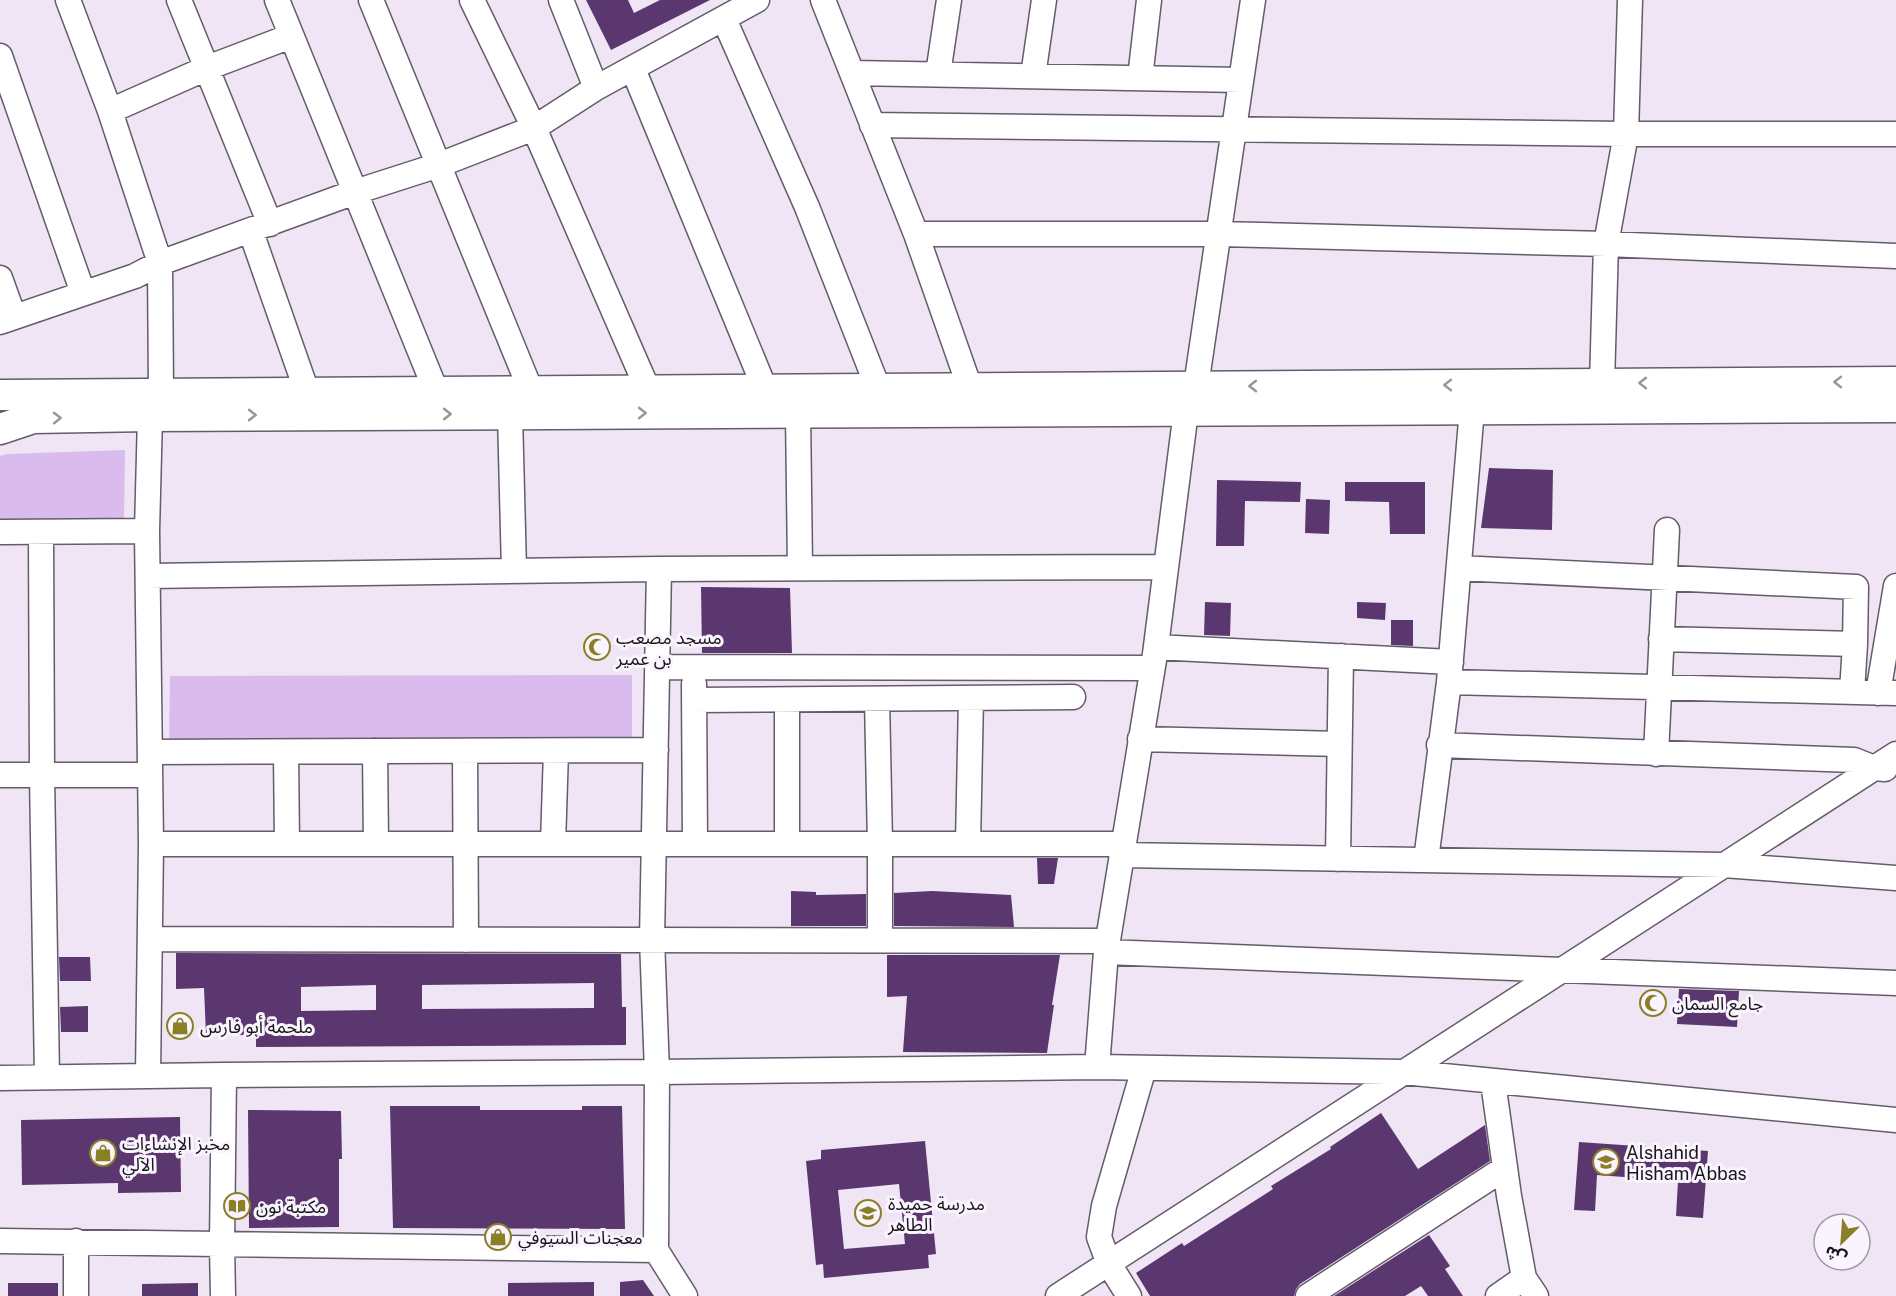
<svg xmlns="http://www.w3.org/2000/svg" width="1896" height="1296" font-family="'Public Sans','Noto Sans Arabic',sans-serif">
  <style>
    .green { fill: #d9bced }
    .building { fill: #5a376f; fill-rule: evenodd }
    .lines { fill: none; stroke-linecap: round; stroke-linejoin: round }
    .minor-casing { stroke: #645c6a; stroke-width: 27 }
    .major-casing { stroke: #645c6a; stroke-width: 33 }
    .minor { stroke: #fff; stroke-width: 24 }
    .major { stroke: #fff; stroke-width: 30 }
    .oneway { stroke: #989698 }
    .labels { text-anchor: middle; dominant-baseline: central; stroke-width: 6; stroke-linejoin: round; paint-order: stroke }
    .poi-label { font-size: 18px; fill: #19161b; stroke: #faf4fe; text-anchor: start }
  </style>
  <rect width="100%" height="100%" fill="#efe5f5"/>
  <path class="green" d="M125,450l-1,72 -124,1v-67l6,-2z
    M632,675v67l-463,3 1,-69z"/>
  <path class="building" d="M586,0h42l6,13 26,-13h50l-99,50z
    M1489,468l64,2 -1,60 -71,-2z
    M1217,480l84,2 -1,20 -55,-1 -1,45h-28z
    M1345,482h80v52h-35l-1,-32 -44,-1z
    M1306,499l24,1 -1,34 -24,-1z
    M701,587l89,1 2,65h-90z
    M1205,602l26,1 -1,33 -26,-1z
    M1357,602l29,1 -1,17 -28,-2z
    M1391,620h22v26l-22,-1z
    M1037,858h21l-4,26h-16z
    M791,891l25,1v3l50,-1v32h-75z
    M932,891l79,4 3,32 -120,-1v-33z
    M176,953l445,1 1,53h4v38l-370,2v-12h-50l-2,-47 -28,1zM594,983v25l-172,1v-24zM376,985v25l-75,1v-24z
    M887,955h173l-8,50h2l-7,48 -144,-1 4,-56 -20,1z
    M59,957h31l1,24h-31z
    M1679,989l60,2 -2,36 -60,-3z
    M88,1006v26h-27l-1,-25z
    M390,1106h90v4h102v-4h40l3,123 -232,-1z
    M248,1110l93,1 1,48h-3v68l-90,1z
    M1381,1113l37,56 67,-44 5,36 -190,123 -4,5 -2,7h-144l-14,-23 46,-30 2,3 89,-57 -2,-3 60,-37 -1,-2z
    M180,1117l1,75 -63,1v-10l-96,2 -1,-65z
    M925,1141l11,113 -8,1 1,13 -105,10 -1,-14 -7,1 -10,-104 15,-2v-9zM899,1184l6,60 -61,5 -6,-59z
    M1579,1142l129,9 -5,67 -27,-2 2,-35 -81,-6 -2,36 -21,-1z
    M1429,1235l21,31 -5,3 18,27h-35l-7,-10 -16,10h-71z
    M643,1280l11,16h-34v-14z
    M594,1282v14h-86v-13z
    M8,1283h50v13h-50z
    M198,1283v13h-56v-12z"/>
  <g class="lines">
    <defs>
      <path id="minor" d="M68,0l42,111 50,152 1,130
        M179,0l91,224
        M277,0l159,391
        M371,0l160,391
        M472,0l62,128 114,262
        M561,0l35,88
        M823,0l93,234 54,154
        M724,19l83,188 71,181
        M0,56l83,237
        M633,69l132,320
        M852,73l389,7
        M938,74l11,-74
        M1033,76l11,-76
        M1140,78l9,-78
        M110,111l97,-43 84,-32
        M872,125l754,9h270
        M251,232l56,160
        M916,234h303l387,10 290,12
        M0,278l14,39
        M0,322l135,-46 25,-13 195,-71 84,-27 95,-37 62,-40 161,-88
        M1602,384l4,-140 20,-110 4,-134
        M798,412l2,156
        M510,414l4,157
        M150,416l-3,115 4,313 -3,232 76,-1 -2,170 1,51
        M0,532l147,-1
        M41,532l1,243 5,302
        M1459,568l397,19 -1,57 -3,48
        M659,569l-7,370 5,133 440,-5 306,5 493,48
        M148,576l511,-7 506,-2
        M1661,639l194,5
        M1156,647l295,15
        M658,667l494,1
        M1449,682l447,11
        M694,684l1,160
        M1878,693l18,-107
        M877,699l3,145v96
        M694,700l379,-3
        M787,700v144
        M1140,739l199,5
        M1439,745l415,15 20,8 11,1
        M375,751l1,93
        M465,751l1,189
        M150,752l506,-2
        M286,752l1,92
        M1656,754l11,-224
        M0,775h150
        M151,844h972
        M553,844l3,-93
        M968,844l3,-146
        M1121,855l602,10 173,13
        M1338,859l3,-203
        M1426,860l23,-178 23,-273
        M150,939l957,2
        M1106,952l790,31
        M1097,1067l9,-115 49,-298 31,-243 10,-25 57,-386
        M0,1078l148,-2
        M1493,1082l16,114 15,82 12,18
        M0,1241l656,9 1,-178 -433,3
        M76,1241v55
        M656,1250l29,46
        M1058,1296l838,-542
        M1129,1296l-20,-32 -10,-27 5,-31 40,-138
        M1308,1296l197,-128
        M1498,1296l26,-18"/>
      <path id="major" d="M0,395l1896,-13
        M0,429l33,-11 117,-2 1746,-9"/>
    </defs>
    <use href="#minor" class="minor-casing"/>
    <use href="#major" class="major-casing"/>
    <use href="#minor" class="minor"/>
    <use href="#major" class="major"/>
  </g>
  <defs><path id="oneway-chevron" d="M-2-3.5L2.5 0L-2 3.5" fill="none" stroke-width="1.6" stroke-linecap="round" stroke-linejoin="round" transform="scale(1.5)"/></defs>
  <g class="oneway">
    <use href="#oneway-chevron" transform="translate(1838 382) rotate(180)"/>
    <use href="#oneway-chevron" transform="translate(1643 383) rotate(180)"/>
    <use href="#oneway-chevron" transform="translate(1448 385) rotate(180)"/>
    <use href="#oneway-chevron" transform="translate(1253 386) rotate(180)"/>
    <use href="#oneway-chevron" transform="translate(642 413)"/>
    <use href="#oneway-chevron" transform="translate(447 414)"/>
    <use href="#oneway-chevron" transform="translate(252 415)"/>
    <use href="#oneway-chevron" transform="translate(57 418) rotate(-1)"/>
  </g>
  <defs>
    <symbol id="mosque-ring" viewBox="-11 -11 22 22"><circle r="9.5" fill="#faf4fe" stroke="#8b7f26" stroke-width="1.5"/><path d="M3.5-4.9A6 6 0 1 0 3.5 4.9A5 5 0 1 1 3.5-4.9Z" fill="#8b7f26"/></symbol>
    <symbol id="shop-ring" viewBox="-11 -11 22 22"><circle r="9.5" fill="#faf4fe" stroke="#8b7f26" stroke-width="1.5"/><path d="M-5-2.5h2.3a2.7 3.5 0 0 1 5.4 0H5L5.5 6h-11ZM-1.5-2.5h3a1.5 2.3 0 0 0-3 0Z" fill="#8b7f26"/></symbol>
    <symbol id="school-ring" viewBox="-11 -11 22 22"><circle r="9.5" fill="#faf4fe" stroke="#8b7f26" stroke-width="1.5"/><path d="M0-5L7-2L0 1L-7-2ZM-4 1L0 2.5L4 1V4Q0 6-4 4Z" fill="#8b7f26"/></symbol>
    <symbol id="library-ring" viewBox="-11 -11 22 22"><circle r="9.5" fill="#faf4fe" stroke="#8b7f26" stroke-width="1.5"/><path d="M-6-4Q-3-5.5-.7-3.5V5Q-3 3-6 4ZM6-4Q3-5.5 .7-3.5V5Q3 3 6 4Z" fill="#8b7f26"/></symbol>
  </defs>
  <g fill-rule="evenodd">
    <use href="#mosque-ring" x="582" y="632" width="30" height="30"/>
    <use href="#mosque-ring" x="1638" y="988" width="30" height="30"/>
    <use href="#shop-ring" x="165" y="1011" width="30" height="30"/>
    <use href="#shop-ring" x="88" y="1138" width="30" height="30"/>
    <use href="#school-ring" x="1591" y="1147" width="30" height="30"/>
    <use href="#library-ring" x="222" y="1191" width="30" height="30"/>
    <use href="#school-ring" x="853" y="1198" width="30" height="30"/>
    <use href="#shop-ring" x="483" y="1222" width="30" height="30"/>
  </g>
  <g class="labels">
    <g class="poi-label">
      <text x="616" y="637">مسجد مصعب<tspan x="616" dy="21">بن عمير</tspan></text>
      <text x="1672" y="1003">جامع السمان</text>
      <text x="200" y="1026">ملحمة أبو فارس</text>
      <text x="122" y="1143">مخبز الإنشاءات<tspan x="122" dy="21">الآلي</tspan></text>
      <text x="1626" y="1152">Alshahid<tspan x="1626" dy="21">Hisham Abbas</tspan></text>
      <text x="888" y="1203">مدرسة حميدة<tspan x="888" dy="21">الطاهر</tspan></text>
      <text x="256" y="1206">مكتبة نون</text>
      <text x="518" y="1237">معجنات السيوفي</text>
    </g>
  </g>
  <g transform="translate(1842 1242) rotate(205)"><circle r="28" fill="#faf4fe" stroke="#a09ba3" stroke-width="1.5"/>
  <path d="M0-4.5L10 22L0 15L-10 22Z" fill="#8b7f26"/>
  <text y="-9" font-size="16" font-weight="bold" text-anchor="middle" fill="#19161b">ش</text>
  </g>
</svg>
